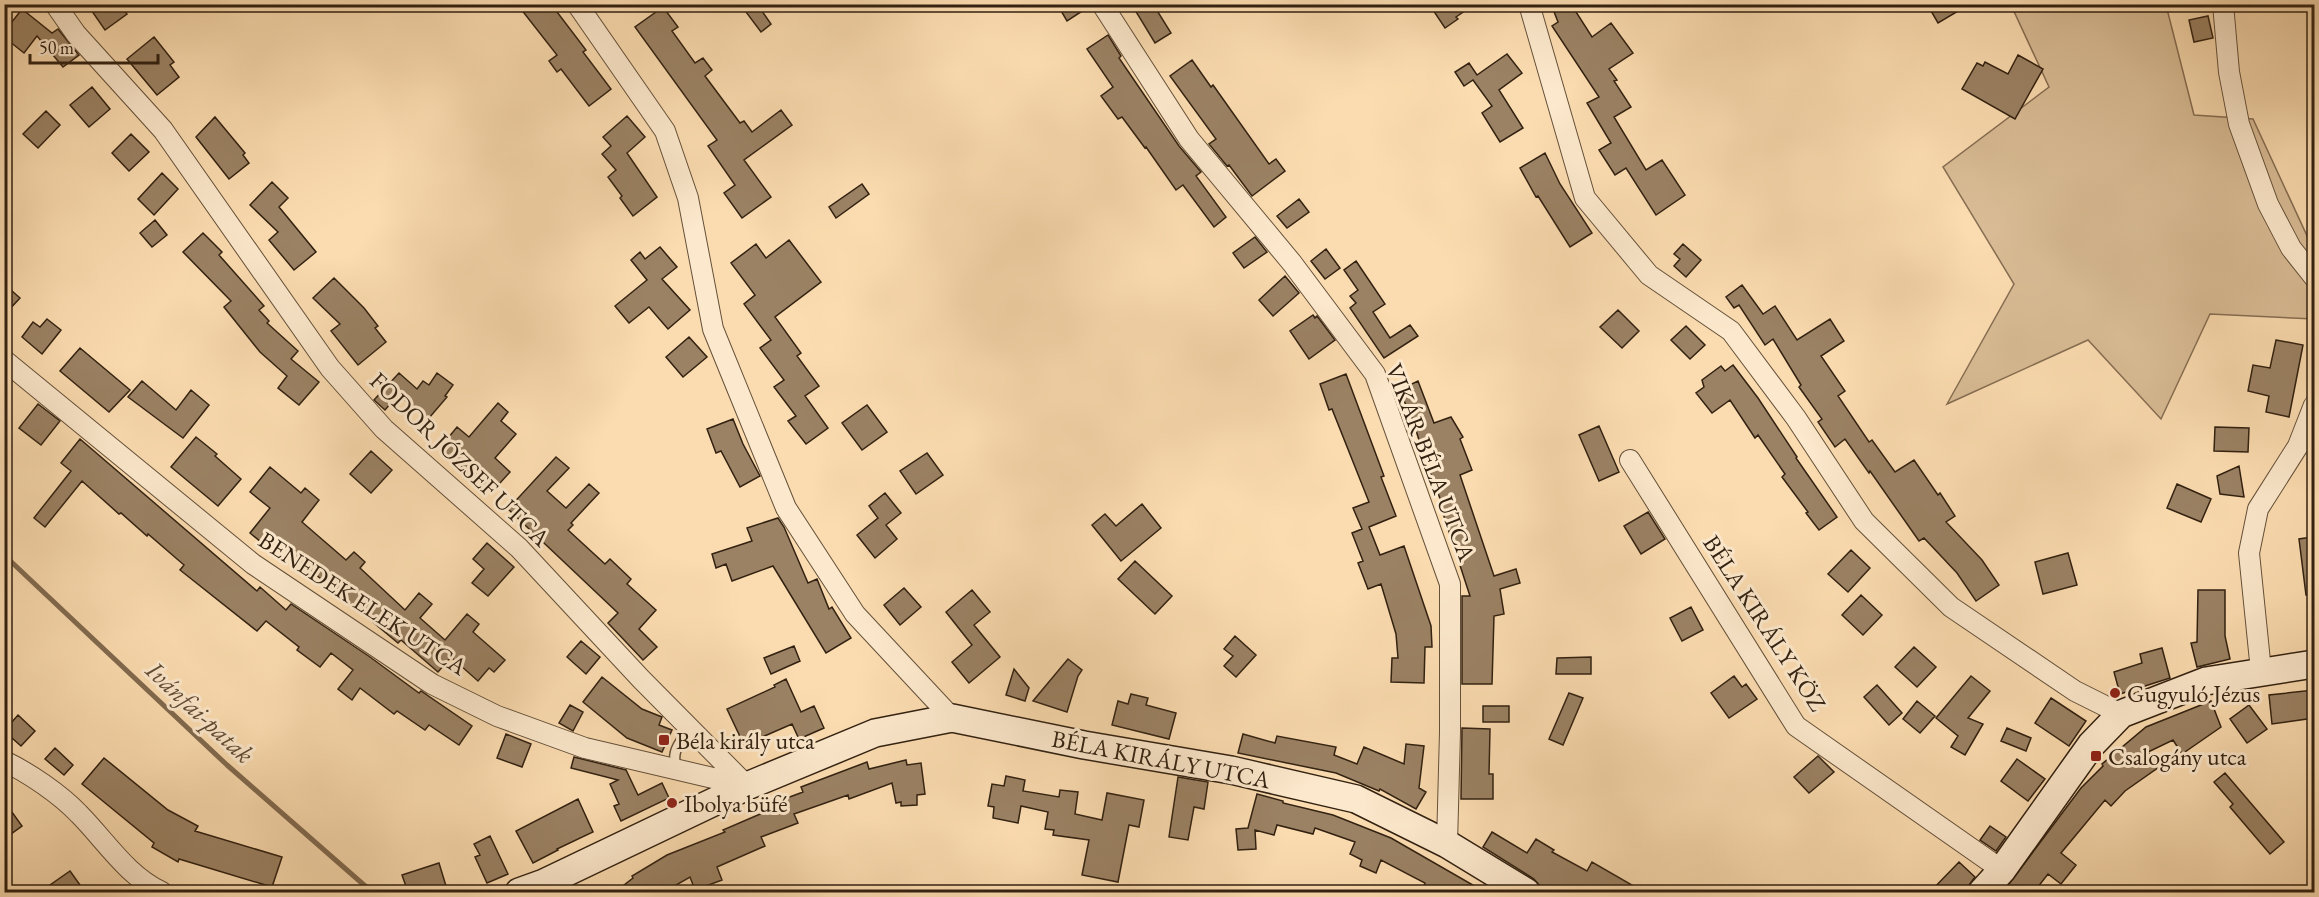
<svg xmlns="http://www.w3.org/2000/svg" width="2319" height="897" font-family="'EB Garamond',serif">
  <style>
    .green { fill: #d9bc95; stroke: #866e53; stroke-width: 1.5 }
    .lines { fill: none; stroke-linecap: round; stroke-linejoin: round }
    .stream { stroke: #826b50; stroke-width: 5 }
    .building { fill: #9b8264; stroke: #322111; stroke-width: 1.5 }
    .lane-casing { stroke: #645039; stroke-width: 12 }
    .street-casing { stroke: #645039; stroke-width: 22 }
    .secondary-casing { stroke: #322111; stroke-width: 30 }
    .lane { stroke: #fce8cc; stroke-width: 9 }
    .street { stroke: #fce8cc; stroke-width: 20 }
    .secondary { stroke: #fce8cc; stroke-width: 27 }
    .poi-dot { fill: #8f2418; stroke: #fce8cc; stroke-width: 2 }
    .labels { text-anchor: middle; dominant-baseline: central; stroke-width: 6; stroke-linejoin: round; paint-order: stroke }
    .street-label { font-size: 24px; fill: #322111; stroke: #fce8cc }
    .poi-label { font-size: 24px; fill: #322111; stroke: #fce8cc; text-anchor: start }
    .water-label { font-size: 26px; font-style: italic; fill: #614c36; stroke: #fce8cc }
  </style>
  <rect width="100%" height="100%" fill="#fbdcb0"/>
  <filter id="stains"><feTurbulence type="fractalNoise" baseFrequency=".00333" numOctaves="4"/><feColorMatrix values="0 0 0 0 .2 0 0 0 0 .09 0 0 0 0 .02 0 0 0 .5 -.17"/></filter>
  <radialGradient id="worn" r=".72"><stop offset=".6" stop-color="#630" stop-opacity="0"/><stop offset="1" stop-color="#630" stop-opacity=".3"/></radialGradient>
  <path class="green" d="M2011,5h155l28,110 59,4 61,132v68l-104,-5 -49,105 -73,-79 -141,64 67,-120 -71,-117 106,-80z"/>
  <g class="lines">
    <path class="stream" d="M4,555l223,210 145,127"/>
  </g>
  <path class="building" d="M87,4h33l7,10 -22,16z
    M517,4h34l35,46 -3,2 28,37 -22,17 -28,-37 -4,3 -8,-11 8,-6z
    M757,4l14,20 -10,8 -15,-20z
    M1057,4h33v2l-23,15z
    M1144,4h9l18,29 -16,10 -20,-33z
    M1429,4h46l-19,13 2,2 -13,9z
    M1551,4h20l21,33 19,-14 22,30 -24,16 8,11 -3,1 17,26 -17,10 32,53 16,-10 23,35 -29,20 -30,-47 -11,7 -16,-25 12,-7 -24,-40 12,-6 -47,-71 6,-4z
    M1927,4h43l-32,19z
    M663,7l15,20 -6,4 23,32 8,-5 9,12 -7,6 35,47 4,-2 8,11 29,-22 11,15 -48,35 27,37 -29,21 -18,-25 11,-8 -27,-39 9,-6 -82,-113z
    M22,9l30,24 6,-4 21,26 -16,12 -26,-31 -13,17 -20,-16v-5z
    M2208,16l5,22 -19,4 -5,-22z
    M1108,35l13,21 -2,2 60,88 22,26 -5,4 30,41 -12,10 -31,-42 -7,5 -30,-43 -1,1 -23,-31 -4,2 -17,-23 12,-9 -26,-38z
    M154,37l20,25 -4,3 9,12 -22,18 -30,-36z
    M1507,54l15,19 -23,17 24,38 -23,14 -18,-29 10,-7 -19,-26 -9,6 -9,-14 14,-9 8,12z
    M2018,55l25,14 -28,50 -53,-30 15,-26 6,3 2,-4 23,12z
    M1192,60l19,27 2,-2 56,79 7,-5 9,12 -33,25 -23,-31 -2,1 -18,-22 7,-5 -46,-63z
    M92,87l18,22 -21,18 -19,-22z
    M46,111l14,14 -22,23 -15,-14z
    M627,116l18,21 -18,16 30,44 -24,19 -13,-18 2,-2 -14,-19 8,-7 -14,-16 9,-8 -8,-9z
    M215,117l30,36 -2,2 6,8 -20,16 -33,-42z
    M131,134l18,18 -20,19 -17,-18z
    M1545,153l15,31 32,49 -22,14 -32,-51 -2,1 -16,-29z
    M162,173l16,16 -24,26 -16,-16z
    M272,182l16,16 -9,9 37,45 -22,18 -25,-30 9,-8 -28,-27z
    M862,184l7,10 -33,24 -7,-11z
    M1299,199l10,13 -22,16 -10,-12z
    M155,220l12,15 -15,12 -12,-14z
    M203,233l19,19 -3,3 45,51 -5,4 10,11 -2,2 31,28 -7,8 28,23 -20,23 -21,-17 9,-12 -27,-24 -36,-45 7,-6 -48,-49z
    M1255,237l12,15 -23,16 -11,-15z
    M789,240l32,42 -46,35 26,36 -4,3 22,30 -14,10 23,32 -22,16 -18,-23 8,-5 -22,-29 10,-7 -24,-32 11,-8 -27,-36 11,-9 -24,-32 25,-19 10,14z
    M1683,244l18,16 -15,17 -12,-11 6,-7 -6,-5z
    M660,247l17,20 -15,12 28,31 -22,19 -19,-22 -20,16 -14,-17 32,-26 -16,-20 9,-8 5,7z
    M1326,249l14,19 -15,11 -14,-18z
    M1356,261l29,43 -12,8 17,26 20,-13 8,11 -34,22 -34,-50 6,-5 -6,-7 8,-6 -14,-20z
    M1285,276l14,17 -26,23 -14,-16z
    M334,278l30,30 14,18 -3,2 11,14 -28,23 -27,-34 9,-7 -27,-26z
    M4,284l16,14 -16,17z
    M1742,285l21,29 12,-8 22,34 33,-21 14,22 -23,15 24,35 -7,5 31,46 3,-2 23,32 19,-12 24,35 2,-2 15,23 -9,6 36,38 17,25 -23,16 -19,-28 -33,-35 -5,3 -49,-70 -1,2 -24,-34 -10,8 -17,-25 4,-3 -23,-32 2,-2 -28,-46 -8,6 -26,-40 -5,3 -8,-11z
    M1618,310l21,21 -17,17 -22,-21z
    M1313,315l2,3 2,-2 18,24 -26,19 -19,-28z
    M47,319l14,11 -19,24 -20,-17 11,-15 7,5z
    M1686,326l19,19 -15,14 -19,-19z
    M689,337l18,20 -24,20 -17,-20z
    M2276,340l27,5 -14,72 -23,-5 3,-16 -21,-5 5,-26 17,3z
    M80,348l50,42 -21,22 -49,-41z
    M1733,365l25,33 39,59 -1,1 41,59 -18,13 -13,-17 2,-1 -26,-35 3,-3 -27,-39 -3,3 -25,-38 -18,13 -16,-20 8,-6 -2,-7 19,-14 4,5z
    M399,373l18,16 6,-8 6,4 8,-12 16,12 -8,11 2,1 -18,21 -31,-23 -13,15 -11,-10z
    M1346,374l38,102 -3,1 15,39 -27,11 11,28 24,-9 27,80 1,21h-7l-1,36 -33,-1 1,-24h6l-2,-24 -15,-50 -13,5 -10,-26 5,-2 -11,-28 10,-4 -9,-21 16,-6 -37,-93 -3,1 -9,-26z
    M142,381l34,29 15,-20 18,15 -26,33 -55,-41z
    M1418,381l16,42 17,-6 12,20 -3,2 12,31 -12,5 34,101 22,-7 4,14 -20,6 4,25 -10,2 -2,68h-30v-88h8l-31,-95h2l-12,-31 8,-4 -10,-26 -7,3 -8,-25 -13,-28z
    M498,403l10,9 -7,9 15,13 -21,24 15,14 -19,21 -51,-45 17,-21 12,10z
    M38,404l22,17 -19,24 -22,-17z
    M867,405l20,27 -25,18 -20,-27z
    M733,419l10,25 17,32 -20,11 -19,-36 -5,2 -9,-24z
    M1599,426l20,46 -20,9 -20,-46z
    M2215,427l34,1 -1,24 -34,-1z
    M196,437l21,17 -2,2 26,23 -23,27 -47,-39z
    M80,439l177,152 3,-4 26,23 5,-6 79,53 49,36 2,-2 51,35 -13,19 -30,-20 -4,5 -28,-19 -3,3 -34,-26 -8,12 -14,-11 15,-19 -22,-17 -11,14 -23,-17 2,-3 -33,-26 -9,10 -77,-61 4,-5 -36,-31 -1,2 -26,-23 -2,1 -37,-33 -37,46 -11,-9 37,-47 -10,-8z
    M371,451l21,19 -21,23 -21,-19z
    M927,453l16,22 -27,19 -16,-23z
    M556,457l13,11 -22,23 19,17 23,-24 10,9 -28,30 2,2 -5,5 37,34 5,-5 21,20 -4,5 29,26 -17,19 18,18 -14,13 -35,-37 10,-10 -110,-104z
    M2239,466l5,31 -24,-3 -3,-18z
    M270,467l31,26 4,-5 14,12 -17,22 44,38 8,-8 11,10 -5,6 45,42 14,-17 13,11 -12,14 25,22 22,-26 12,10 -6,8 32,28 -11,12 -5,-4 -11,13 -27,-24 -13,15 -37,-32 -3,3 -119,-99 -6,8 -23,-19 20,-25 -20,-16z
    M2177,484l34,15 -10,23 -34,-14z
    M885,493l16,20 -15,12 11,14 -22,19 -18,-23 21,-17 -9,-12z
    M1142,504l19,24 -40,33 -29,-36 13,-11 11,12z
    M1648,512l17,27 -24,15 -17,-28z
    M778,518l6,9 24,56 9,-4 12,30 3,-2 19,31 -25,15 -53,-87 -41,15 -6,-17 -10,4 -4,-14 40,-13 -5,-13z
    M2312,537l2,9v49h-8l-7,-56z
    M487,543l27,24 -26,29 -16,-13 12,-14 -11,-10z
    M1851,550l19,18 -22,24 -20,-18z
    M2068,553l9,32 -34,9 -8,-32z
    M1135,561l37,35 -17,18 -37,-35z
    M904,588l17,19 -21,18 -16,-20z
    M972,590l18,22 -16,13 26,32 -31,26 -17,-21 20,-17 -26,-33z
    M2198,590h27v46l5,23 -33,8 -6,-24 6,-1z
    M1861,595l21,20 -19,20 -21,-20z
    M1691,607l12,23 -21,11 -12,-23z
    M1235,636l21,19 -20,22 -12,-11 9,-10 -9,-7z
    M581,641l19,16 -14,17 -19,-17z
    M794,646l6,15 -29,13 -7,-16z
    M1914,647l22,20 -19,20 -22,-20z
    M2162,648l8,30 -50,16 -6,-22 28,-9 -2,-9z
    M1591,657v17h-35l1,-16z
    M1068,659l14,11 -4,6 -11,36 -34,-11z
    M1014,669l15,19 -4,13 -19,-6z
    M1734,676l8,11 4,-3 11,15 -28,19 -18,-25z
    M1971,676l19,15 -22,27 15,6 -18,31 -14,-8 7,-11 -22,-18z
    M602,677l40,32 20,8 -3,8 13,5 -10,22 -35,-14 -44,-36z
    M786,679l15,33 13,-6 10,22 -25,11 -7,-15 -48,21 -17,-36 48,-22 -1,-2z
    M1877,685l25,28 -13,12 -25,-28z
    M2314,690v28l-42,6 -3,-29z
    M1569,693l14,5 -20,47 -14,-6z
    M1131,694l17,4 -2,7 30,8 -7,26 -57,-14 6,-24 10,3z
    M2051,698l35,23 -17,25 -34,-23z
    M1917,701l18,15 -15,17 -17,-14z
    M2211,701l10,26 -39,27 -9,-14 -25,12 11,15 -34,24 -14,15 -6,-6 -44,53 15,12 -15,19 -13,-10 -14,18h-31l78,-104 22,-22 -1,-2 44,-37z
    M570,705l13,7 -10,19 -14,-8z
    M2249,705l18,24 -20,14 -17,-24z
    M1483,706h26v16h-26z
    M18,715l17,16 -14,15 -17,-15z
    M1462,728l28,1 -1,45h4v25h-32z
    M2007,728l24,10 -5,13 -25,-10z
    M506,734l25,10 -9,23 -25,-9z
    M1243,734l32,9 2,-7 59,11 -2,8 23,9 7,-17 40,17 2,-20 18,2 -5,42 7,4 -10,17 -36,-20 -1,2 -43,-18 -98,-20z
    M55,748l18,17 -9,10 -19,-16z
    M1818,756l16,16 -25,21 -15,-16z
    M574,757l52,13 12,25 24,-12 7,15 -48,23 -7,-15 5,-2 -9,-20 8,-4 -47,-12z
    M104,758l64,52 30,16 -3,5 87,26 -10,30 -93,-28 -1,3 -26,-15 2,-4 -72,-59z
    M2017,759l28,20 -17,22 -27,-20z
    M906,760l1,5 14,-2 4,31 -8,1v10l-16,1v-4l-5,1 -4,-20 -43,16 -1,-4 -54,19 4,9 -37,14 4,9 -48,21 5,13 -27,10 -5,-13 -26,15h-49l18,-14 -1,-2 35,-21 58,-23 -2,-2 42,-18 -2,-5 40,-15 -2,-5 66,-25 2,7z
    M2225,773l59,69 -14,12 -40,-47 3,-3 -19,-22z
    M1006,776l19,4 -2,11 36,6 1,-7 18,2 -3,22 27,6 5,-27 37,7 -5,27 -10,-2 -11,57 -36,-7 7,-35 -36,-5 1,-5 -9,-1 3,-17 -27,-6 -3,17 -25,-5 1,-11 -6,-1 4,-22 12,2z
    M1178,777l30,5 -4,27 -10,-2 -6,33 -19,-3z
    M1257,794l26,7v2l50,12 58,23 94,54h-49l-12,-6 1,-3 -44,-23 -5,13 -16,-7 2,-6 -12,-6 5,-12 -40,-14 -2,6 -36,-9 -3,10 -19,-5 1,19 -18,1 -2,-21 12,-1z
    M578,799l15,33 -36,17 1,1 -25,13 -17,-32z
    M4,801l18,25 -18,13z
    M1990,826l16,11 -10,14 -16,-11z
    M1492,832l35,21 9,-14 18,11 -2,2 35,19 5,-9 52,30h-92l-12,-6 -6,-7 -51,-32z
    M490,836l18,38 -21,9 -12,-26 5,-2 -6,-11z
    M1959,862l16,15 -11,15h-34z
    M439,863l7,23 -19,6h-19l-6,-17z
    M70,871l15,21h-45z"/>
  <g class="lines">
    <defs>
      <path id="lane" d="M676,769c-3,-14 -1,-20 7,-31l12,-2"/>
      <path id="street" d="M55,4l21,30 87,96 167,238 54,61 135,119 122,131 106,107
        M577,4l88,127 23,67 25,131 73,179 69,106 97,104
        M1102,4l87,135 103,124 83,111 75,210v148l-3,112
        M1529,4l56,194 64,77 82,56 65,87 68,103 87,86 124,84 46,23
        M2223,4l6,68 10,52 29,80 23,44 23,29
        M4,360l249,204 179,120 65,32 88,32 162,38
        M1630,460l166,266 206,144
        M2261,671l-12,-118 9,-44 40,-63 16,-41
        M4,761c25,12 56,33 75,53 26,26 48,62 83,78"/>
      <path id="secondary" d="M519,892l25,-9 203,-97 128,-53 77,-15 132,27 147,25 125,29 91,45 79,48
        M1982,892l20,-22 89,-125 30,-31 85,-33 108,-17"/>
    </defs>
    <use href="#lane" class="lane-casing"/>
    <use href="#street" class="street-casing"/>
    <use href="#secondary" class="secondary-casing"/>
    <use href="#lane" class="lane"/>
    <use href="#street" class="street"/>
    <use href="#secondary" class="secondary"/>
  </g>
  <g class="poi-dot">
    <circle cx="2115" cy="693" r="6"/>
    <rect x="658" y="734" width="12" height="12" rx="3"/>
    <rect x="2090" y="750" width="12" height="12" rx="3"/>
    <circle cx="672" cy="803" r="6"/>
  </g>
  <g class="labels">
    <g class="street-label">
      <text transform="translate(460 459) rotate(44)">FODOR JÓZSEF UTCA</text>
      <text transform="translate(1431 462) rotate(69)">VIKÁR BÉLA UTCA</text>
      <text transform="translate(363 603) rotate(33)">BENEDEK ELEK UTCA</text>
      <text transform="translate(1765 623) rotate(57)">BÉLA KIRÁLY KÖZ</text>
      <text transform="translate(1161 759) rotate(11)">BÉLA KIRÁLY UTCA</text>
    </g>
    <g class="poi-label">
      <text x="2127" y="693">Gugyuló Jézus</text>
      <text x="676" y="740">Béla király utca</text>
      <text x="2108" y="756">Csalogány utca</text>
      <text x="684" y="803">Ibolya büfé</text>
    </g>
    <g class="water-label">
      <text transform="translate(200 712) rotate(43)">Ivánfai-patak</text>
    </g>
  </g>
  <rect width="2319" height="897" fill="none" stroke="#fbdcb0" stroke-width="24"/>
  <rect x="6" y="6" width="2307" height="885" fill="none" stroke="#322111" stroke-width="3"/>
  <rect x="12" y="12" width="2295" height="873" fill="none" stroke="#322111" stroke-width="1.5"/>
  <path d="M30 54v9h128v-9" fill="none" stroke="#322111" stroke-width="3"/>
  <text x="39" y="54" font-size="18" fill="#322111" stroke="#fce8cc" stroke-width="4.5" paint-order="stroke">50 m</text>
  <rect width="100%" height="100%" filter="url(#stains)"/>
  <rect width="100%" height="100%" fill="url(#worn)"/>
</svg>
